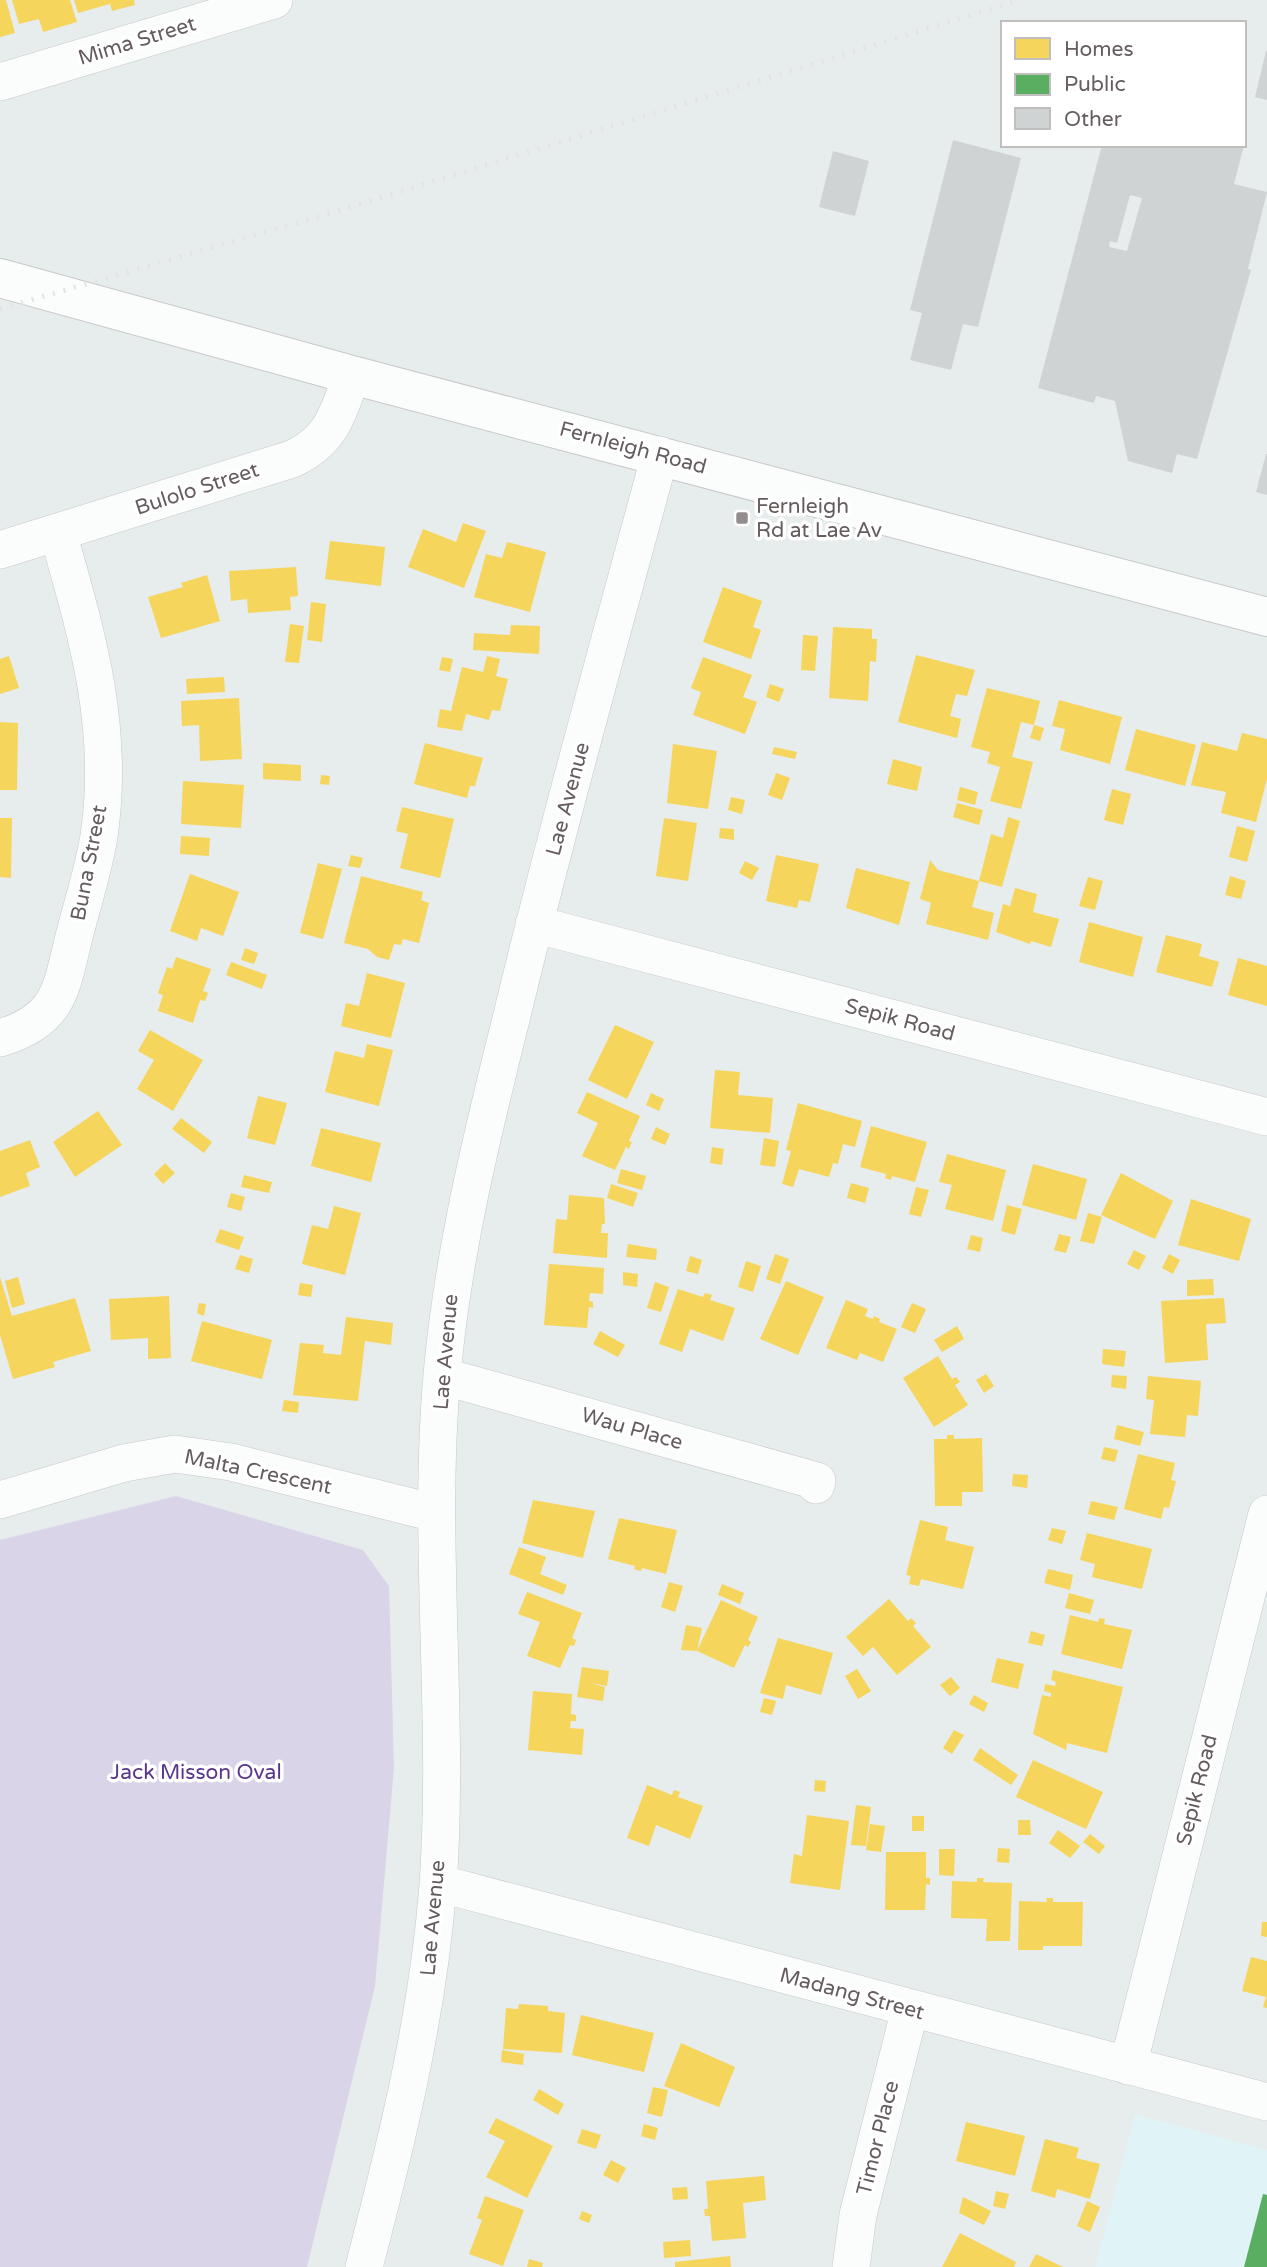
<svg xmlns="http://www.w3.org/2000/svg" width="1267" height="2267" font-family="'Varela Round',sans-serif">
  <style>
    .commercial { fill: #e0f3f6 }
    .green { fill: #dad4e9 }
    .homes { fill: #f6d55c }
    .public { fill: #5aae61 }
    .building { fill: #d0d3d3; fill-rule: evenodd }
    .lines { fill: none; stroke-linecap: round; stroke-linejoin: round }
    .street-casing { stroke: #c8c8c8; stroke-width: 38 }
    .secondary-casing { stroke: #c9c9c9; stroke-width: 40 }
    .street { stroke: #fbfcfc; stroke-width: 37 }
    .secondary { stroke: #fbfcfc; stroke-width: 38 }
    .rail { stroke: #e3e3e3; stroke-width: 5; stroke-dasharray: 2 9; stroke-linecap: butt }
    .poi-dot { fill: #928e8f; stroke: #fff; stroke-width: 2.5 }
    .labels { text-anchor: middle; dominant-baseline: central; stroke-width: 7; stroke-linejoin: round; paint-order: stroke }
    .street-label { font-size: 21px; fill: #655c5d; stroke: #fff }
    .poi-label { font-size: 21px; fill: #655c5d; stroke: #fff; text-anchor: start }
    .park-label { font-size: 21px; fill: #59358c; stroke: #fff }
  </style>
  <rect width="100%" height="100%" fill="#e7ecec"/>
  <path class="commercial" d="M1135,2114l132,36v117h-172z"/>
  <path class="green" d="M176,1496l187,54 26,36 5,182 -19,218 -68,281h-307v-727z"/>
  <path class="homes" d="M0,0h6l9,33 -15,4z
    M12,0h58l7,22 -34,10 -4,-13 -20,5z
    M74,0h60l1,5 -23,6 -2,-7 -32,9z
    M463,523l23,8 -22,57 -56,-21 15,-38 33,13z
    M330,541l55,6 -4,39 -56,-7z
    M507,542l39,10 -16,60 -56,-15 12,-43 16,4z
    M296,567l2,29 -8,1 1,13 -43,3 -1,-14 -16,2 -2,-30z
    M207,575l13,46 -59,17 -13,-41 35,-10 -2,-4z
    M723,587l39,14 -9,26 8,3 -10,29 -48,-17z
    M311,602l15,2 -4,38 -15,-2z
    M290,624l14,2 -5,37 -14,-1z
    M511,625l29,1 -1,28 -66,-4 1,-17 36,2z
    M833,627l39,2v10h5l-1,23 -6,-1 -2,40 -39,-3z
    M803,635l15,1 -3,35 -14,-1z
    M916,655l59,15 -8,26 -11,-2 -6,22 11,3 -4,19 -59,-16z
    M9,656l10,32 -19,6v-35z
    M487,656l13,3 -4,17 12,3 -8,32 -8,-1 -3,10 -23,-6 -4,17 -25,-4 3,-18 11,2 11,-44 21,5z
    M442,657l11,2 -3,13 -11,-2z
    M703,657l49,18 -9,22 14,5 -12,32 -52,-19 8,-23 -10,-4z
    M224,677l1,15 -38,2 -1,-15z
    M770,684l14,5 -5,13 -13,-5z
    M987,688l53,13 -6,24 10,3 -4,13 -10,-3 4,-13 -13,-3 -9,35 21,5 -12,47 -31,-8 10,-34 -13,-4 3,-11 -19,-5z
    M239,698l3,61 -42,2 -1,-36 -17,1 -1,-25z
    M1059,700l63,17 -12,47 -50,-14 5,-21 -13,-3z
    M0,722l18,1 -1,67h-17z
    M1136,729l60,16 -11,41 -60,-16z
    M1242,733l25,6v40l-11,43 -35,-9 5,-21 -35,-7 11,-43 35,9z
    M425,743l58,15 -8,28h-5l-3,12 -53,-14z
    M673,744l44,7 -9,58 -41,-6z
    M774,747l23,5 -2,7 -23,-5z
    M893,759l29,8 -5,24 -30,-7z
    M263,763l38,2v16l-38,-2z
    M776,773l14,5 -8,22 -14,-5z
    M321,775l9,1 -1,9 -9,-1z
    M183,781l61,4 -3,43 -60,-4z
    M960,787l18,5 -3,13 -18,-5z
    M1112,789l19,5 -8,31 -19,-5z
    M731,797l14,3 -3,14 -14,-4z
    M957,803l26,7 -4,15 -26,-8z
    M402,807l52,12 -14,59 -40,-10 8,-34 -12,-3z
    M1008,817l12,4 -18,66 -23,-6 -7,26 22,6 -6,27 -62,-16 5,-21 -11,-4 10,-39 8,10 41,11 12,-47 12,4z
    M0,818h12l-1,60 -11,-1z
    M664,818l33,5 -9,58 -32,-5z
    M1237,826l18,5 -8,31 -18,-5z
    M720,828l14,1v11l-15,-2z
    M181,836l29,2 -1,18 -29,-2z
    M351,855l12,3 -3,10 -12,-2z
    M776,855l43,9 -9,38 -11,-2 -2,8 -31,-7z
    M745,861l14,7 -7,12 -13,-7z
    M318,863l24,6 -19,70 -23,-6z
    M856,868l54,14 -11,43 -53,-17z
    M190,874l49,18 -16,44 -22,-8 -4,13 -27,-10z
    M361,876l62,16 -2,8 8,3 -10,40 -16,-4 -2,6 -7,-1 -5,16 -12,-3 -9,-8 -24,-6z
    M1230,876l16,5 -5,18 -16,-4z
    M1088,877l15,4 -8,29 -16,-4z
    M1015,888l22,6 -4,18 26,7 -8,28 -20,-6 -1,3 -34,-12 7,-28 7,2z
    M1089,922l54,15 -10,40 -54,-15z
    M1166,935l36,9 -3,12 20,6 -7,25 -56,-15z
    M245,948l13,5 -4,11 -13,-4z
    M176,957l35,12 -8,22 5,2 -3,8 -5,-1 -7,23 -35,-12 5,-16 -5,-2 9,-26 5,2z
    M1238,958l29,8v40l-39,-11z
    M231,962l36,13 -5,14 -36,-14z
    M367,973l38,10 -14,55 -50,-12 5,-23 13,3z
    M615,1025l39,17 -27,57 -39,-19z
    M150,1030l53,30 -30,51 -36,-22 17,-29 -16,-9z
    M367,1044l26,6 -14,56 -54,-14 10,-41 29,7z
    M715,1070l25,2 -2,23 35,3 -3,35 -60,-5z
    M587,1092l53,24 -11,25 3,1 -3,7 -3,-2 -11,23 -33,-14 16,-33 -21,-10z
    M651,1093l13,6 -5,12 -13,-6z
    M258,1096l29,7 -12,42 -28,-7z
    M798,1103l64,18 -7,26 -12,-3 -5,20 -5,-1 -4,14 -30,-8 -6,18 -11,-3 9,-33 -5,-1z
    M98,1111l24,34 -47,32 -22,-35z
    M181,1118l31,24 -8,11 -32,-24z
    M871,1126l56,16 -12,40 -23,-6 -1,4 -6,-2 1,-4 -26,-7z
    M656,1127l14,7 -5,11 -14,-6z
    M321,1128l60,15 -10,39 -60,-16z
    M764,1138l15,3 -4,26 -15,-2z
    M30,1140l10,27 -14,6 4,13 -30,11v-46z
    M712,1147l12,2 -2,16 -12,-2z
    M947,1154l59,16 -13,51 -48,-12 7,-24 -13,-3z
    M165,1163l10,10 -12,11 -9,-10z
    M1033,1164l54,15 -11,41 -54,-15z
    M621,1169l25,7 -4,14 -25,-7z
    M1121,1173l52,28 -18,38 -54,-24z
    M244,1175l28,7 -3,11 -28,-6z
    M851,1183l18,5 -4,15 -18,-5z
    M611,1184l27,9 -5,14 -26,-9z
    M916,1187l13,3 -8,27 -12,-3z
    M231,1193l14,4 -4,14 -14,-4z
    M569,1195l35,3 1,26h-3l-1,9h7l-1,25 -54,-5 3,-34 11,1z
    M1191,1199l60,20 -12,42 -61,-16z
    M1007,1205l15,4 -7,26 -14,-4z
    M334,1206l27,7 -16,62 -43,-11 10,-39 16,4z
    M1088,1213l14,4 -8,27 -14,-3z
    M220,1229l24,8 -5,13 -24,-8z
    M1059,1234l12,3 -5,16 -12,-3z
    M971,1235l12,3 -3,14 -13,-3z
    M628,1244l29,5 -1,11 -30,-3z
    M1134,1250l12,6 -7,14 -12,-6z
    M775,1254l14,5 -9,25 -14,-5z
    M1169,1254l11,6 -7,14 -11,-6z
    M240,1255l13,4 -4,14 -14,-4z
    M690,1256l12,4 -4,14 -12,-3z
    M746,1261l15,5 -8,26 -15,-5z
    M549,1264l55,4 -1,26 -13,-1 -1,8 4,1v6l-4,-1 -2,21 -43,-3z
    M623,1272l15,2 -1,13 -14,-2z
    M0,1277l12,39 63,-18 16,53 -38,11 2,5 -42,12 -13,-44z
    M18,1277l7,27 -13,4 -7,-27z
    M1213,1279l1,16 -27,1v-16z
    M786,1281l38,16 -26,58 -38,-16z
    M655,1282l14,5 -8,25 -14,-4z
    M300,1283l13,2 -2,12 -13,-2z
    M678,1289l25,8 2,-4 7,2 -2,5 25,8 -12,33 -33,-12 -8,23 -23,-8z
    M169,1296l2,62 -23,1v-21l-37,2 -2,-41z
    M1224,1298l2,25 -20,1 2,36 -43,3 -4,-62z
    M846,1300l22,9 -3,7 8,3 1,-3 6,3 -1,3 18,7 -14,33 -23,-9 -3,7 -31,-12z
    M199,1303l7,1 -2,12 -7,-3z
    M912,1303l14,6 -11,24 -14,-6z
    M346,1317l47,6 -2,22 -26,-4 -7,60 -65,-6 7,-52 24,2 -1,8 18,2z
    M202,1321l70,19 -10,39 -71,-18z
    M957,1326l7,13 -22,13 -8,-12z
    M600,1331l25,14 -7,12 -25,-13z
    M1103,1349l23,2 -2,16 -22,-3z
    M938,1356l14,23 4,-2 4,5 -5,3 13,20 -34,22 -31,-49z
    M986,1374l8,12 -10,7 -8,-13z
    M1112,1375l15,1 -1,13 -15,-2z
    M1148,1376l53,5 -3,35 -11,-1 -2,22 -35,-3 4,-34 -8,-1z
    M284,1400l15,2 -1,11 -16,-2z
    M1117,1425l27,7 -4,14 -26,-7z
    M947,1435h7v4l28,-1 1,54h-21v14h-27l-1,-67h13z
    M1104,1447l14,3 -3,12 -14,-3z
    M1138,1454l37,9 -4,17 5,1 -7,27 -5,-1 -3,12 -37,-10z
    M1013,1474l15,1 -1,13 -15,-2z
    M533,1500l62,11 -12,47 -61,-15z
    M1091,1501l27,6 -4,13 -26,-6z
    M619,1518l58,12 -11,44 -24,-6 -1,3 -7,-2 1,-3 -27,-7z
    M920,1520l28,7 -3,13 29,7 -11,42 -42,-10 -2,7 -10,-2 2,-8 -5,-1z
    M1052,1528l14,3 -4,13 -14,-4z
    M1087,1533l65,16 -10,40 -50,-12 3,-13 -15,-4z
    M519,1547l27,10 -6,17 27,11 -4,10 -54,-21z
    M1048,1569l25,6 -3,15 -26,-7z
    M669,1582l14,4 -8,26 -14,-5z
    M722,1584l22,9 -4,11 -22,-9z
    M527,1592l55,21 -10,25 4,2 -2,6 -4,-1 -10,23 -33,-12 13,-34 -22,-8z
    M1069,1593l25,7 -4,14 -25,-6z
    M889,1599l19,22 3,-3 5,5 -3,3 18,21 -34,28 -24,-28 -10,9 -17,-19z
    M721,1600l37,17 -10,23 3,2 -3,5 -3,-2 -11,23 -37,-17 -16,-1 5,-25 16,3 -5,23z
    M1070,1615l28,7 1,-4 6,1 -1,5 28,6 -10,39 -61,-15z
    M1031,1631l14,4 -3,11 -14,-3z
    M778,1638l55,15 -12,42 -35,-10 -3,14 -23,-6z
    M997,1658l27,6 -6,25 -27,-7z
    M582,1667l27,4 -2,15 -17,-3 15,4 -2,14 -26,-4z
    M857,1669l14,22 -13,8 -13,-23z
    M1053,1670l70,17 -16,66 -40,-10 -1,7 -33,-16 9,-39 9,2v-4l-7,-2 1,-7 10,2 1,-4 -5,-2z
    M951,1677l9,11 -10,8 -10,-11z
    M533,1691l39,3 -1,20 5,1v6h-5l-1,7 14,1 -2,26 -54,-5z
    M974,1695l14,8 -4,9 -15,-8z
    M764,1698l12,3 -4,14 -12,-3z
    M954,1730l10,5 -12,19 -9,-6z
    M980,1748l38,27 -7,10 -38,-25z
    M1033,1760l70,32 -17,37 -70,-32z
    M815,1780l11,1 -1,11 -11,-1z
    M647,1785l25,10 2,-5 6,2 -2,5 25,9 -13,33 -34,-14 -7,21 -22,-8z
    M856,1805l15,2 -5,39 -15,-1z
    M807,1815l42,6 -9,69 -50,-7 4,-29 8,2z
    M912,1816h12v15h-12z
    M1018,1820h12l1,15h-13z
    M870,1824l15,2 -4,26 -15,-2z
    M1058,1830l22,16 -10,12 -21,-15z
    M1090,1834l15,12 -6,8 -16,-12z
    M998,1848l12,1 -1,14 -12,-1z
    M939,1849h16l-1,27 -15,-1z
    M886,1852h40v26h4v7l-4,-1 -1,26h-40z
    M977,1878h7l-1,4 29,1 -2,58h-24l1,-22 -36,-1 1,-37 25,1z
    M1046,1898h7v4h30l-1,44h-39v4h-25l1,-49 28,1z
    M1262,1922h5v15l-6,-1z
    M1251,1957l16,4v47l-4,-1 3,-10 -24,-6z
    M519,2004l29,2v5l17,2 -3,40 -59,-4 3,-41 12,1z
    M581,2015l73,18 -10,39 -72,-17z
    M681,2043l54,24 -16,40 -55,-21z
    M502,2050l22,4 -1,11 -22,-3z
    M653,2087l15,3 -6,27 -15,-4z
    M539,2089l25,15 -6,11 -25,-15z
    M496,2118l57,28 -26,52 -41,-21 19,-36 -17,-8z
    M966,2122l59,14 -10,40 -59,-15z
    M644,2124l14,4 -3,12 -14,-4z
    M582,2129l19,6 -5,14 -19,-6z
    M1045,2139l34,9 -3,10 24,6 -10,35 -33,-10 -2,9 -24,-7z
    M611,2160l15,8 -8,15 -15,-8z
    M764,2176l2,24 -23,3 3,35 -34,3 -2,-25h-5l-1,-7h4l-2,-28z
    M687,2187l1,12 -15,1 -1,-12z
    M996,2191l13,3 -4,15 -12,-3z
    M485,2196l39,14 -21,56 -34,-12 13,-34 -5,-2z
    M963,2197l28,14 -7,14 -25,-12z
    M1087,2201l13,6 -10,25 -13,-6z
    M582,2211l10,4 -3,8 -10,-4z
    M960,2233l56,29 -2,5h-72z
    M690,2240l1,16 -27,2 -1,-16z
    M1036,2254l27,13h-34z
    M730,2256l1,11h-56v-5z
    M529,2259l14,4 -1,4h-15z"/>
  <path class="public" d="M1263,2194l4,1v72h-23z"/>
  <path class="building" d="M1266,51h1v49l-12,-3z
    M953,140l68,18 -43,169 -15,-3 -12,46 -41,-10 12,-47 -12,-3z
    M1102,145h142l-10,39 33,8 -19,77 3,1 -54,189 -20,-5 -5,19 -44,-12 -13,-60 -19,-5 -2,7 -56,-15zM1130,195l12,3 -15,53 -18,-4 1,-6 7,2z
    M833,151l36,10 -14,55 -36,-9z
    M1266,454h1v41l-11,-3z"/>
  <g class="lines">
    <defs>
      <path id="street" d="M0,82l274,-82
        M0,550l292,-91c41,-19 45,-45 60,-84
        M534,924l733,193
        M0,1038c63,-19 61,-52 76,-109 8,-30 18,-62 23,-93 16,-108 -12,-201 -41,-303
        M442,1376l375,105 -1,4
        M0,1500l124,-37 51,-9 56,8 204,51
        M438,1883l829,219
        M1128,2066l139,-552
        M364,2267c33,-126 64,-251 74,-382 12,-170 -11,-340 4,-510 11,-124 41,-244 71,-364 45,-186 97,-371 147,-556
        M851,2267l7,-52 52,-206"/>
      <path id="secondary" d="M0,278l352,97 915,242"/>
    </defs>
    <use href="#street" class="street-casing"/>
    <use href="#secondary" class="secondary-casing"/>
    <use href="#street" class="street"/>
    <use href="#secondary" class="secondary"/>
    <path class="rail" d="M0,309l321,-93 699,-216"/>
  </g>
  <rect class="poi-dot" x="735" y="511" width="14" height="14" rx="3.5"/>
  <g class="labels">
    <g class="street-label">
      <text transform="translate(137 41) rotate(-17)">Mima Street</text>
      <text transform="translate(633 448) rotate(15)">Fernleigh Road</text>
      <text transform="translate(197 489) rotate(-18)">Bulolo Street</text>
      <text transform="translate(568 799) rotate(-75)">Lae Avenue</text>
      <text transform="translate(89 863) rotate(-79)">Buna Street</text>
      <text transform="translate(900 1020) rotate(15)">Sepik Road</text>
      <text transform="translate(446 1352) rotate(-85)">Lae Avenue</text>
      <text transform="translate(632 1429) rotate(16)">Wau Place</text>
      <text transform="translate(258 1472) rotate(12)">Malta Crescent</text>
      <text transform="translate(1197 1790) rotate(-76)">Sepik Road</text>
      <text transform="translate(433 1918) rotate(-85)">Lae Avenue</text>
      <text transform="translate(852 1994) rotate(15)">Madang Street</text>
      <text transform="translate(878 2138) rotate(-76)">Timor Place</text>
    </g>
    <g class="poi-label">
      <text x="756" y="506">Fernleigh<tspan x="756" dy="24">Rd at Lae Av</tspan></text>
    </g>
    <g class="park-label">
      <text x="196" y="1772">Jack Misson Oval</text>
    </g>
  </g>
  <rect x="1001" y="21" width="245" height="126" fill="#ffffff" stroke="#c1bebe" stroke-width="2"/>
  <rect x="1015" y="38" width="35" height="21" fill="#f6d55c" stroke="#c1bebe" stroke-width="2"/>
  <text x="1064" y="56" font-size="21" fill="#655c5d">Homes</text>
  <rect x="1015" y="74" width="35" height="21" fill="#5aae61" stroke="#c1bebe" stroke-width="2"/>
  <text x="1064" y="91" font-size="21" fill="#655c5d">Public</text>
  <rect x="1015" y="108" width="35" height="21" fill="#d0d3d3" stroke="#c1bebe" stroke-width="2"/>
  <text x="1064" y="126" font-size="21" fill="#655c5d">Other</text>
</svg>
